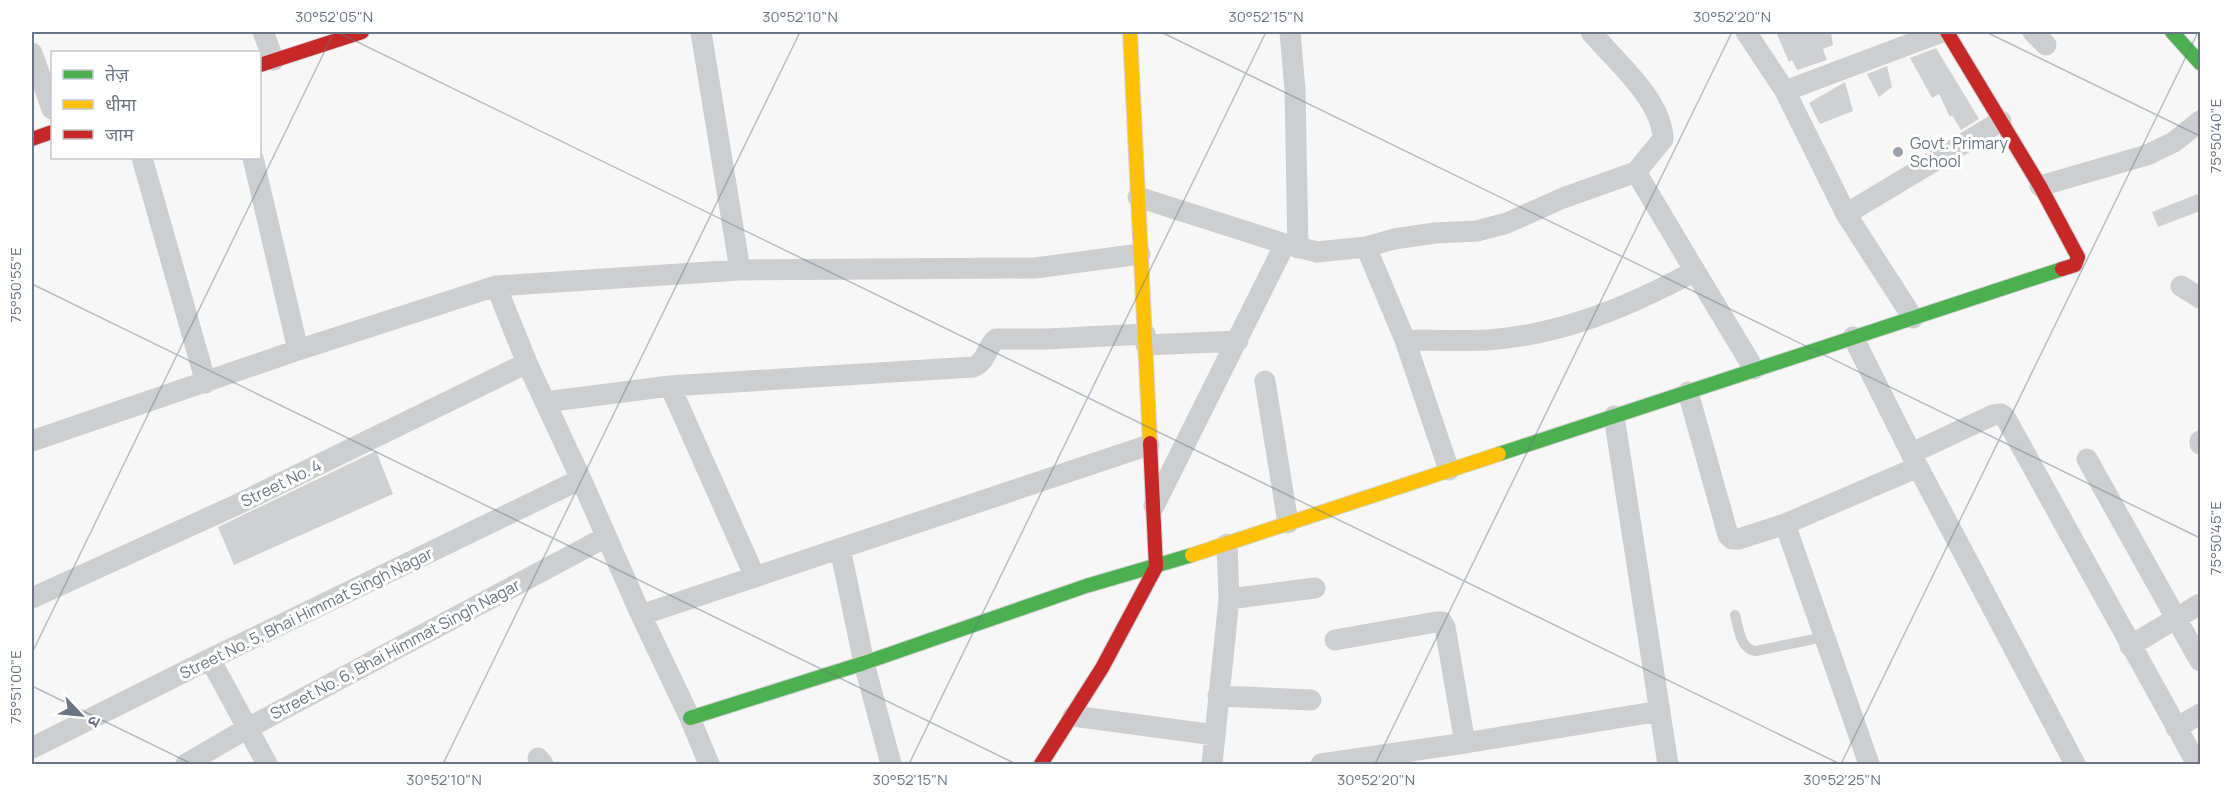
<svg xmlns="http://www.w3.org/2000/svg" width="2232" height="796" font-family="Manrope,'Noto Sans Devanagari',sans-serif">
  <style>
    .building { fill: #cfd0d2 }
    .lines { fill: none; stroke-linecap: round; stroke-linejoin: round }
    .fast-casing { stroke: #d3d4d5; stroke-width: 16 }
    .slow-casing { stroke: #d3d4d5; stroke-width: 16 }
    .jam-casing { stroke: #d3d4d5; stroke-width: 16 }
    .lane { stroke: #cdced0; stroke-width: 10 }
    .street { stroke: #cdced0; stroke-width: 21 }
    .fast { stroke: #4caf50; stroke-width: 14 }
    .slow { stroke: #ffc107; stroke-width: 14 }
    .jam { stroke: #c62828; stroke-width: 14 }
    .ticks { fill: none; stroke: #697584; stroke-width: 1.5; stroke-opacity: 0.45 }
    .poi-dot { fill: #9ba2ac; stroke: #fff; stroke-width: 2 }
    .labels { text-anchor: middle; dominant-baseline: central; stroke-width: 6; stroke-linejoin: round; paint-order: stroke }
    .poi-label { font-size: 16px; fill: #697584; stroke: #fff; text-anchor: start }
    .street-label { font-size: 16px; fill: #697584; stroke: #fff }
    .neatline { fill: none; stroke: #697584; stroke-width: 2 }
    .ticks-label { font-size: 15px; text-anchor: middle; fill: #697584 }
  </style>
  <rect width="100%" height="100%" fill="#f7f7f7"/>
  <path class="building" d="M1776,32h55l2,13 -10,4 4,11 -30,10 -5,-10 -3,2z
    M1936,48l43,71 -18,11 -9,-15 -2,2 -11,-23 -7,4 -22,-40z
    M1887,66l5,21 -13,10 -12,-23z
    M1845,82l8,29 -33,13 -11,-21z
    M2200,193v18l-42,16 -6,-15z
    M376,451l17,43 -159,71 -16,-38z"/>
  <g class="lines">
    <defs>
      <path id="fast" d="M2172,32l28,31
        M1499,454l563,-185
        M690,718l174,-55 222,-77 106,-31"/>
      <path id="slow" d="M1130,32l20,411
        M1192,555l307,-101"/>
      <path id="jam" d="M1947,32l93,154 38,71 -3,8 -13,4
        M260,65l102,-33
        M32,139l20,-7
        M1041,764l61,-96 54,-101 -6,-124"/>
    </defs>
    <use href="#fast" class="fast-casing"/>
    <use href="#slow" class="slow-casing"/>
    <use href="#jam" class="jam-casing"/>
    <path class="lane" d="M1735,615c4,13 5,35 21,36l68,-14"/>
    <path class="street" d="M263,32l11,28
      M701,32l39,238
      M1290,32l5,58 3,158
      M1746,32l39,59 157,-59
      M2033,32l13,13
      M32,53l20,56
      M1785,91l61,123
      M142,158l64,225
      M253,158l45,192
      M2040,186l107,-31 27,-13 26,-21
      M1138,197l147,47 32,8 49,-5 39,93 44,130
      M1366,247l28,-8 41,-6 42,-2 30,-8 56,-25 73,-26 27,-33c-1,-40 -48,-78 -72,-107
      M1695,271l59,98
      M2181,286l19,12
      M1913,318l-67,-104 155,-93
      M1853,337l65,130 157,297
      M1405,340c27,0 55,1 82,0 75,-5 143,-34 208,-69l-59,-99
      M1146,345l92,-4
      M1265,381l23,142
      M670,386l85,191
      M1688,392l40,143 4,4h7l46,-15 133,-57
      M545,402l125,-16 303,-19c14,-5 13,-20 23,-28h51l98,-5
      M1614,416l54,348
      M32,441l266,-91 198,-64
      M2200,441v3
      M1912,453l81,-38 8,-1 4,3 192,347
      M2087,459l113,202
      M1154,506l131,-262
      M1785,524l84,240
      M840,548l24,115 27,101
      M32,598l202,-92 293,-143
      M1229,599l86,-11
      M641,615l-60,-136 -54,-116 -31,-77 244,-16 295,-2 105,-14
      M2130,646l70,-42
      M210,659l57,105
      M1218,696l93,4
      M1073,716l142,19
      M2176,728l24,-14
      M1465,743l195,-32
      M32,748l178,-89 371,-180
      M538,758l5,6
      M186,764l60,-35 360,-192
      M709,764l-19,-46 -49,-103 508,-170
      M1212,764l17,-165 -2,-55
      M1321,764l144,-21 -20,-116 -3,-5h-6l-101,18"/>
    <use href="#fast" class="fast"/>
    <use href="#slow" class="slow"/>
    <use href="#jam" class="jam"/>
  </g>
  <path class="ticks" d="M337,32l1503,732M1161,32l1039,506M1986,32l214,104M32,284l984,480M32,653l302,-621M32,686l160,78M443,764l357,-732M909,764l357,-732M1375,764l357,-732M1841,764l357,-732"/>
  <circle class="poi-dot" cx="1898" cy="152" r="6"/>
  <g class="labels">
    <g class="poi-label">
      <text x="1910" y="143">Govt. Primary<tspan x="1910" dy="18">School</tspan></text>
    </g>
    <g class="street-label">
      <text transform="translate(281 483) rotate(-26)">Street No. 4</text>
      <text transform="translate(306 613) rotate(-26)">Street No. 5, Bhai Himmat Singh Nagar</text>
      <text transform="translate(395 649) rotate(-28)">Street No. 6, Bhai Himmat Singh Nagar</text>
    </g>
  </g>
  <rect width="2232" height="796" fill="none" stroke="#ffffff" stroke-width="66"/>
  <rect x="51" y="51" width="210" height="108" fill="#ffffff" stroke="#c3c8ce" stroke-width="1.5"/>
  <rect x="63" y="70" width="30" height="9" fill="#4caf50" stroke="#c3c8ce" stroke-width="1.5"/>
  <text x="105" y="81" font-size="18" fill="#697584">तेज़</text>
  <rect x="63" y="100" width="30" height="9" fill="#ffc107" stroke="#c3c8ce" stroke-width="1.5"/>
  <text x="105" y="111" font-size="18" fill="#697584">धीमा</text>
  <rect x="63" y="130" width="30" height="9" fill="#c62828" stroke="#c3c8ce" stroke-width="1.5"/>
  <text x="105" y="141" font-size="18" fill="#697584">जाम</text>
  <g transform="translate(81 715) rotate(116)" stroke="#ffffff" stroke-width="4.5" paint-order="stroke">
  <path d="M0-4.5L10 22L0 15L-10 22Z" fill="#697584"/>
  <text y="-9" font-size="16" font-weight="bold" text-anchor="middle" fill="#697584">उ</text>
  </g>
  <rect x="33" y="33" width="2166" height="730" class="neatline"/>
  <g class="ticks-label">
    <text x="334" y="22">30°52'05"N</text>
    <text x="800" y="22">30°52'10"N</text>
    <text x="1266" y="22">30°52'15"N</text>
    <text x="1732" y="22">30°52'20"N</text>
    <text transform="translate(2216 136) rotate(-90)" y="5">75°50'40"E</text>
    <text transform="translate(16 285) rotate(-90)" y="5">75°50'55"E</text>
    <text transform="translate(2216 538) rotate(-90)" y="5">75°50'45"E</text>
    <text transform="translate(16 687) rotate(-90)" y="5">75°51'00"E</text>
    <text x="444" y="785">30°52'10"N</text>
    <text x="910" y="785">30°52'15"N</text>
    <text x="1376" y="785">30°52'20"N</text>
    <text x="1842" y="785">30°52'25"N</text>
  </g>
</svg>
